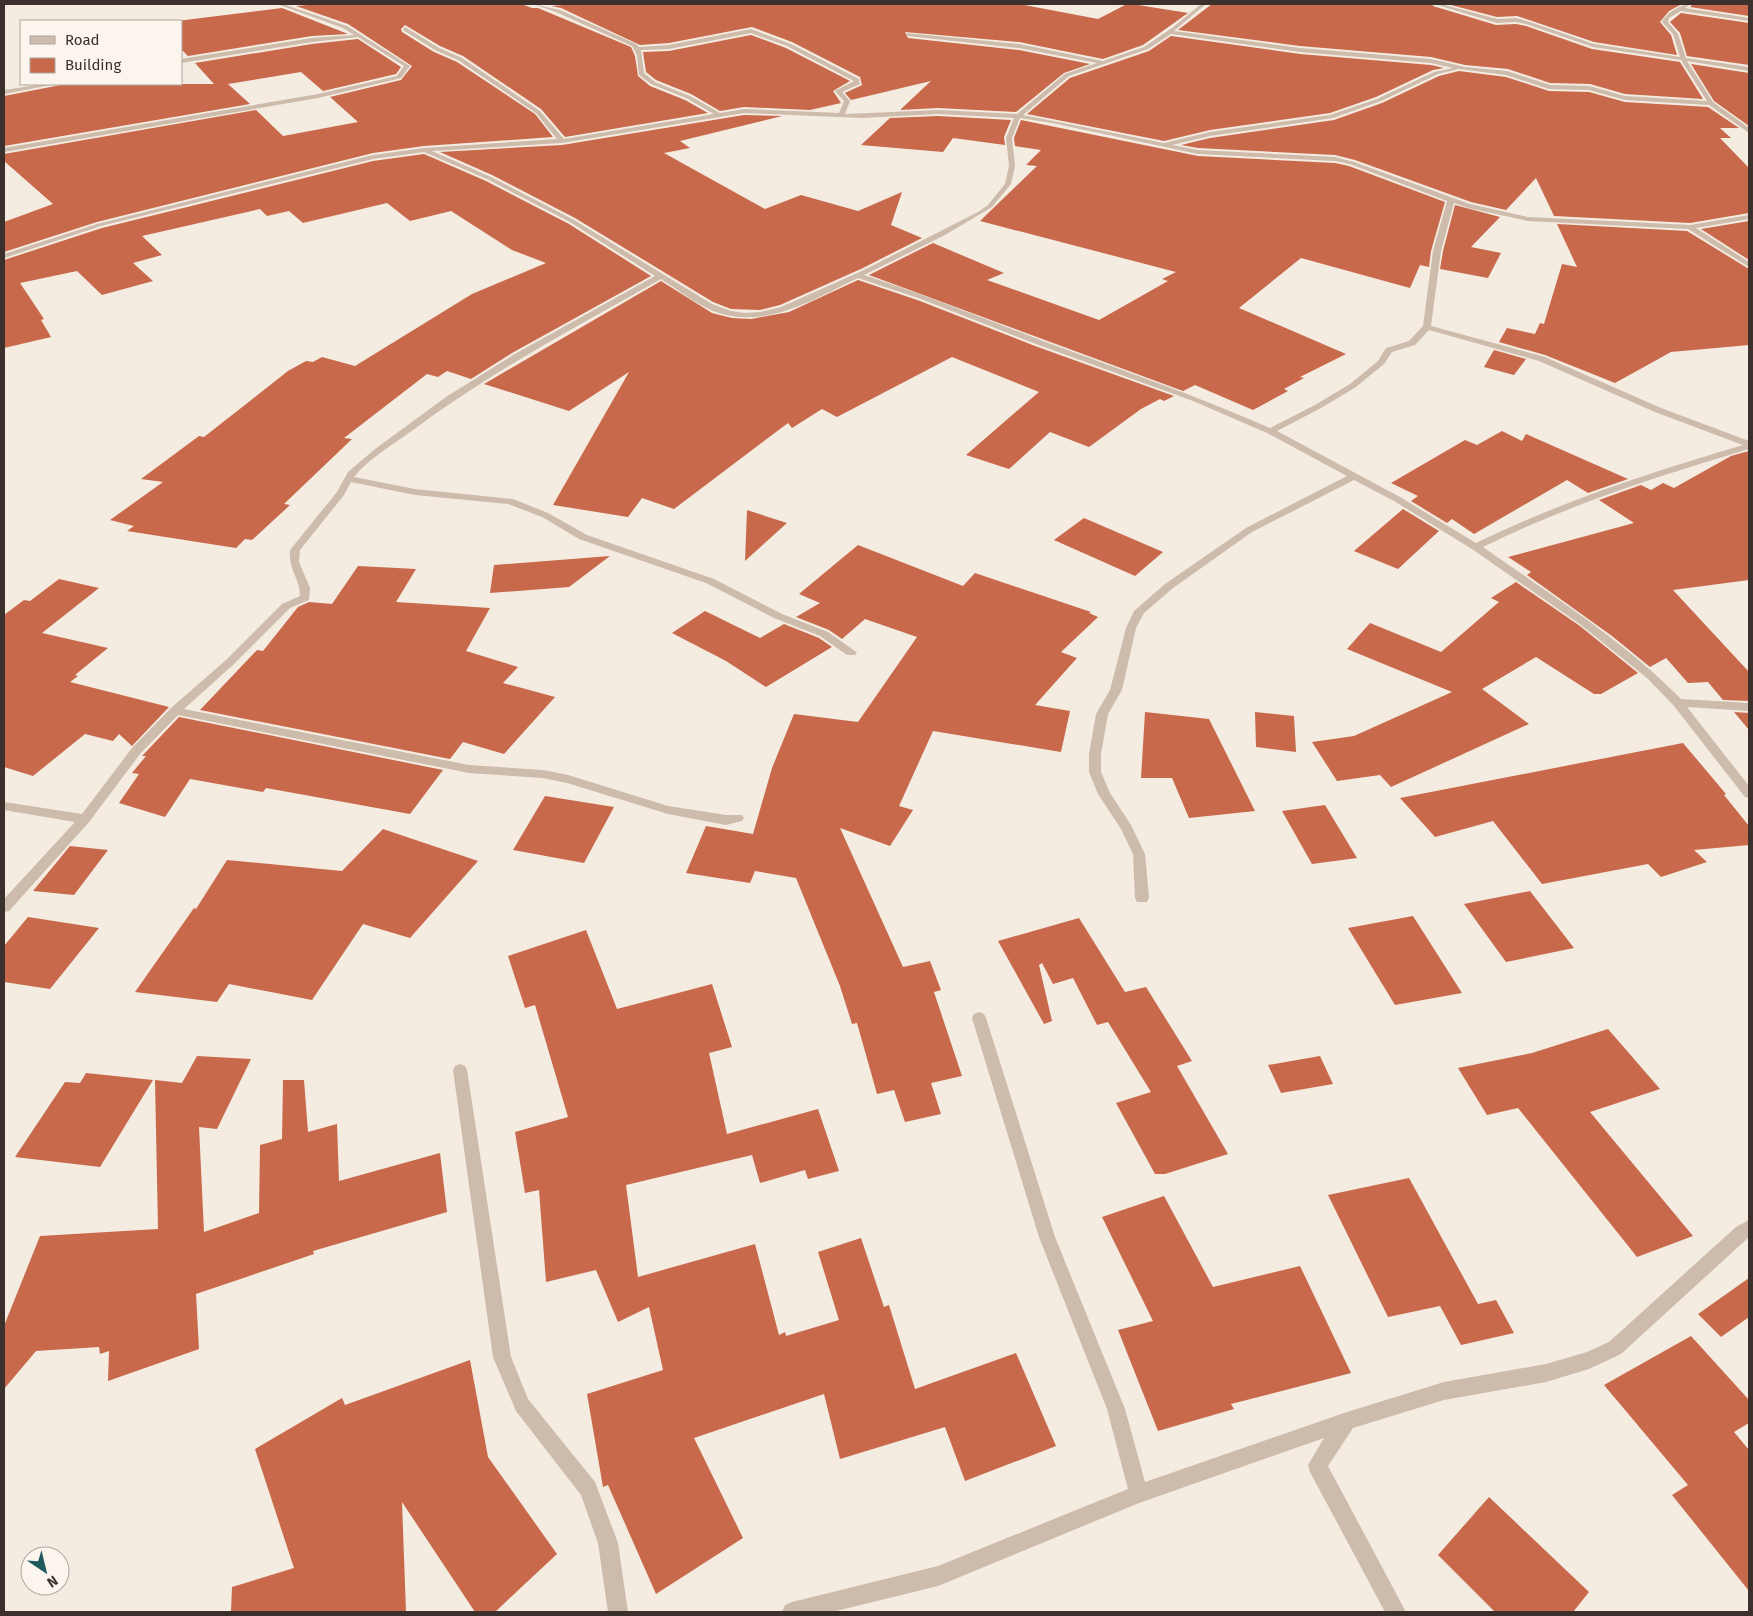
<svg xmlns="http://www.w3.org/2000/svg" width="1753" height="1616" font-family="'Fira Sans',sans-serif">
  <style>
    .building { fill: #c8694b }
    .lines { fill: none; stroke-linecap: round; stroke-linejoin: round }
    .minor { fill: #cdbbac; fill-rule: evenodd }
  </style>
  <rect width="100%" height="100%" fill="#f4ebe1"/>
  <path class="building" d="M318,4h203l11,4h6l93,39 4,9 3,20 12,10 35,14 23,13 -143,24 -24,-28 -78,-53 -23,-10 -35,-21 -4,4 1,3 32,20 23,10 78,52 18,23 -129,9 -51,7 -276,69 -93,30v-30l49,-18 -49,-43v-7l252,-44 27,26 75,-14 -28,-25 71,-17 11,-14 -64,-42 -52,-18z
    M575,4h444l79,15 29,-15h5l56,9 -45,32 -40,14 -84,-17 -114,-10 3,6 111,12 71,14 -26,9 -48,39 -78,-4 -38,2 31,-29 -80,19 -6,-7 17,-8 -2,-8 -68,-35 -40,-15 -83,16 -29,2 -79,-37 -10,-2z
    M1212,4h220l1,2 63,19 20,-1 10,2 66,23 88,13 23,37 -78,-5 -35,-10 -40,-1 -42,-14 -43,-4 -34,-8 -131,-11 -122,-16z
    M1447,4h235l-13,7 -9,11 11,13 6,20 -83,-13 -77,-26 -20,1z
    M1693,4h56v12l-59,-9z
    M282,8l66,26 -36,2 -124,20 -7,-7v-28h-4z
    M1681,13l68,10v42l-62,-9 -7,-23 -10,-11z
    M751,35l35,13 64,33 -17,10 8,12 -31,7 -66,-3 -24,4 -29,-17 -35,-14 -10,-8 -3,-20 26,-1z
    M1171,36l129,18 131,11 13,3 -11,2 -57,27 -46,16 -120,17 -46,11 -137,-27 43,-36 79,-27z
    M358,39l43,28 -5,7 -73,17 -22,-19 -73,12 22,20 -246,42v-50l62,-12h148l-19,-21 117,-19z
    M1691,64l58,9v53l-35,-25z
    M1459,71l47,6 43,14 40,1 36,10 83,5 31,21h-19l11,10h-11l29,30v45l-59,10 -136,-7 -18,-38 -30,32 -35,-8 -116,-42 -20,-5 -137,-7 -17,-3 29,-7 124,-18 48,-17 57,-27z
    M744,115l38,1 -102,25 10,7 -26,5 101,56 36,-14 57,16 44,-19 -11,33 31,13 -59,30 -83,37 -20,5 -29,-1 -18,-7 -138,-84 -83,-43 -52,-23 122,-7z
    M938,116l73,4 -7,17 1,8 -52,-7 -10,14 -82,-7 29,-27z
    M1021,120l177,36 137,7 14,3 96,36 -14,49 -2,16 -9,-2 -10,23 -109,-30 -62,50 107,46 -46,23 4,1 -20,11 4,2 -35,19 -58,-25 -12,6 -314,-116 64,-32 71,30 -17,7 112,40 69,-39 -6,-2 14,-7 -196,-51 57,-55 -11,-1 15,-15 -26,-4 -1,-8z
    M424,154l62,27 83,43 82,52 -139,77 -41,26 -24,-8 -9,6 -11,-3 -83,64 8,1 -68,65 6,1 -38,35 -7,-1 -9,9 -109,-17 7,-5 -24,-6 53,-38 -22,-3 58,-43 5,1 84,-66 18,-10 7,1 9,-5 33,9 117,-72 74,-31 -34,-13 -61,-39 -41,10 -23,-18 -84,20 -14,-12 -22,5 -7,-7 -118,27 20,19 -29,8 20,18 -51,14 -25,-24 -57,12 24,36 -3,1 10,17 -47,11v-88l98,-32 271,-67z
    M1455,205l45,12 -29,30 30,6 -13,25 -48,-9 3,-18z
    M1749,221v39l-48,-31z
    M1557,224l130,7 62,38v76l-78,7 -56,31 -70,-28 -46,-13 8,-14 28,6 5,-11 4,1 18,-60 15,3z
    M858,280l62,21 115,45 139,50 -10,5 -4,-2 -19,10 -52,38 -39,-15 -41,37 -43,-14 73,-63 -87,-35 -115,60 -15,-8 -30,19 -4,-5 -114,86 -32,-11 -14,19 -75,-12 76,-133 -60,39 -85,-27 177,-103 51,32 20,5 19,1 38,-7z
    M1494,350l32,9 -12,16 -30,-8z
    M1502,431l20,10 4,-7 102,45 -40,14 -21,-13 -93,54 -22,-15 -5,4 -36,-22 7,-5 -27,-13 74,-43 12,5z
    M1749,451v129l-76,10 76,82v29l-26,-1 -15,-18 -20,1 -22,-25 -16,9 -38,-31 -85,-61 4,-3 -23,-15 126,-34 -35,-23 42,-15 10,5 12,-7 11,5 57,-32z
    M1403,509l36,22 -41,38 -44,-18z
    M747,510l40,13 -42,38z
    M1084,518l79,34 -28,24 -81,-36z
    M858,545l105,41 12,-13 116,39 -2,1 9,4 -37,35 16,6 -42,47 35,6 -9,41 -128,-21 -34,75 14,4 -23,36 -50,-18 63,139 27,-6 11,29 -7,2 28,84 -31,7 10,31 -36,8 -11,-32 -17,4 -20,-71 -5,1 -12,-38 -44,-108 -41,-7 -5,12 -64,-10 20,-47 47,8 19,-66 22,-54 64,8 59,-85 -52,-18 -23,20 -13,-9 -33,-13 24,-14 -21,-9z
    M610,556l-41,31 -79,6 4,-28z
    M358,566l58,3 -20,33 94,6 -24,43 52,16 -15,16 52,14 -51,57 -41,-12 -13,17 -250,-49 57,-60 6,1 35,-44 11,-5 23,2z
    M59,579l40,9 -57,45 66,15 -33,27 3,1 -8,6 99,25 -37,39 -13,-12 -6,7 -28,-7 -52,42 -29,-9v-152l20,-15 6,1z
    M1516,582l64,44 58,47 -37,21h-7l-58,-37 -54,32 47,35 -138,63 -11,-12 -43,6 -25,-39 42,-6 98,-44 -105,-43 23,-26 71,29 58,-50 -8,-4z
    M705,611l55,27 24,-14 35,14 13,9 -66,40 -40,-26 -54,-28z
    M1145,712l64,7 46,92 -66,7 -17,-40h-31z
    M1255,712l39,4 2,36 -40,-5z
    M1734,712l15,1v17z
    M179,717l264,53 -33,44 -144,-26 -3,4 -73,-13 -25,38 -46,-14 20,-29 -7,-1 14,-17h-4z
    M1683,743l43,51 -2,1 25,31v19l-55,5 13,12 -46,15 -13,-13 -106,20 -49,-63 -58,16 -35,-39z
    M545,796l69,11 -30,56 -71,-13z
    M1325,805l32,53 -45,6 -30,-53z
    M383,829l95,32 -68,77 -47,-14 -51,76 -83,-16 -12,18 -82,-10 59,-84 2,1 31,-49 115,11z
    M70,846l38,4 -34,45 -41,-4z
    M1530,891l44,57 -68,14 -42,-58z
    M1413,916l49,77 -67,12 -47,-77z
    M28,917l71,11 -49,61 -46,-7v-36z
    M1079,918l46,74 21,-5 46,74 -15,5 51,88 -63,20h-10l-39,-71 35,-11 -43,-70 -11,3 -24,-47 -20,6 -11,-21 -3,2 13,56 -8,3 -46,-83z
    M586,930l31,79 95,-25 20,63 -23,6 18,81 91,-25 21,62 -31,8 -3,-9 -45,13 -8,-28 -126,30 12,92 117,-33 24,91 6,-3 1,4 53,-16 -21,-68 43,-14 23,69 5,-2 26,84 101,-36 40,93 -91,35 -20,-54 -105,32 -16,-65 -130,44 49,100 -87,56 -48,-109 -5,2 -16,-93 76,-24 -14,-63 -31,15 -22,-52 -50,12 -7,-92 -14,3 -10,-61 53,-15 -33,-112 -10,3 -17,-52z
    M1608,1029l52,60 -70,23 103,124 -56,21 -119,-149 -31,7 -29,-47 74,-15z
    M197,1056l54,3 -34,70 -18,-2 5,105 55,-19 1,-68 22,-6 1,-59h21l4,52 29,-8 2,57 101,-28 7,59 -134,39 1,3 -118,40 3,55 -91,32 1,-30 -9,3 -1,-7 -63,4 -32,38v-63l36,-90 118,-7 -3,-149 27,3z
    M1320,1056l13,28 -52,9 -13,-28z
    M86,1073l67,7 -53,87 -85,-10 50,-75 15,1z
    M1409,1178l69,126 18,-4 18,33 -53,12 -21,-39 -52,11 -60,-122z
    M1164,1196l49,91 87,-21 51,107 -120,31 3,5 -76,22 -40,-101 35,-9 -51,-104z
    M1749,1278v39l-28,20 -23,-23z
    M1691,1336l58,64v23l-15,9 15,18v141l-77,-96 16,-10 -84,-100z
    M470,1360l18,97 69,97 -62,58h-20l-73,-110 4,110h-175l1,-25 62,-19 -39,-119 87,-51 3,7z
    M1489,1497l100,95 -16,20h-78l-57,-57z"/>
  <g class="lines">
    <path class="minor" d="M277,4h6l64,22 63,40 -9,12 -83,20 -314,54v-4l314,-54 79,-18 7,-10 -46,-29 -46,5 -131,21v-4l131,-21 42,-3 -11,-7z
      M533,4l27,6 76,34 3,3 30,-2 82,-16 40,15 68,35 1,5 -18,8 8,9 -5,13 93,-4 79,4 48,-40 32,-11 -78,-15 -111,-12 -2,-3 113,11 84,17 41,-14 28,-19 29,-24h5l-32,27 126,17 131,11 34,8 42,4 43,14 39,1 36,10 82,5 -26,-41 -88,-13 -67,-23 -10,-2 -19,1 -63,-19h7l56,15 19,-1 14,4 64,22 86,13 -7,-23 -11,-12c4,-9 19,-18 29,-18l-6,4 64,10v3l-68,-10 -12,7 -1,4 10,12 8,24 63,9v4l-62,-10 26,41 36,26v5l-40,-28 -84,-5 -36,-10 -40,-1 -43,-14 -47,-6 -21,5 -57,27 -48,17 -123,18 -38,9 26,5 137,7 19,5 116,42 58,13 162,8 59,-10v4l-53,9 53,34v5l-61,-38 -160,-8 -60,-13 -14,-5 -13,48 -10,75 114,31 116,51 88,33v8c-91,27 -181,56 -266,98 68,48 140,93 198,152l68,4v8l-62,-4 62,79v12l-4,-1 -71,-91 -27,-28 -66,-53 -109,-76 -78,-48 -40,-21 -102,52 -79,56 -29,25 -8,15 -14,62 -14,24 -7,40v18l9,21 21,32 14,29 4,44 -2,4h-10l-2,-4 -2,-44 -12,-25 -23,-35 -9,-22v-18l7,-40 14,-24 16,-62 8,-17 31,-27 81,-56 101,-52 -80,-43 -74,-32 -157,-57 -115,-45 -63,-21c-44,21 -94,53 -145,33 -18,-8 -35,-21 -52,-32 -85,48 -170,93 -248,151 -19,14 -44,28 -59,47l61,12 98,10 35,14 39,22 127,44 68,35 46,18 27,19 2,2 -2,2h-8l-27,-19 -46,-18 -68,-35 -127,-44 -37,-22 -34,-13 -93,-9 -64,-13 -7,13 -44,55 -1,12 11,26 -1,12 -19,8 -56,56 -50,45 285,56 74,5 25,5 100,31 58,9h16l2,3 -2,3 -16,4 -58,-11 -101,-31 -24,-5 -74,-5 -291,-58 -38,39 -51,68 -80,89 -5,1v-13l71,-77 -71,-12v-8l78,12 50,-66 39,-40 55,-48 56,-56 18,-8c0,-18 -12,-26 -10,-46l47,-58 11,-20 27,-23 71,-52 67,-42 142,-79 -85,-54 -83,-43 -63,-27 -51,7 -272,67 -97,32v-4l93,-30 276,-69 51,-7 133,-9 -21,-26 -78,-53 -23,-10 -32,-20 2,-3 34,21 23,10 78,53 24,28 150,-25 -28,-16 -35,-14 -12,-9 -2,-20 -5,-9 -76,-34zM751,33l36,13 67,35 -19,10 9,10 -5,12 -95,-4 -24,4 -30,-17 -35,-14 -11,-9 -3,-23 28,-1zM1171,34l129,18 131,11 22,5 -19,4 -57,27 -47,16 -120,17 -46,11 -141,-28 46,-39 79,-27zM744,113l118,5 76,-4 76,4 -8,20 3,28 -4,18 -17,21 -10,7 -114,58 -83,37 -21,5 -15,1 -14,-2 -19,-7 -138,-84 -83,-43 -59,-26 130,-8zM1020,118l32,5 146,31 137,7 15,3 97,37 -14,50 -10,75 -14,15 -23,7 -8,13 -28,23 -35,21 -45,23c-75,-33 -151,-59 -227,-87 -60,-23 -118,-46 -179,-66l81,-40 47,-28 19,-23 4,-18 -3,-28zM1429,330l110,31 116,51 88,33c-91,27 -181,56 -267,98l-76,-46 -123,-66 44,-23 35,-21 28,-23 8,-12 23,-7z
      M44,84h12l-52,10v-4z
      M979,1012l5,2 2,4 69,219 70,172 20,73 202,-70 97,-30 102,-18 41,-12 22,-10 127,-115 13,-7v17l-128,117 -32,15 -43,13 -102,18 -91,28 -25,38 78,146h-21l-75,-140 -2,-7 16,-27 -185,65 -201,83 -106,26h-50l3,-7 7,-3 146,-36 190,-77 -21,-80 -68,-172 -67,-219 2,-4z
      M460,1064l5,2 2,4 44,287 17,42 67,83 23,61 10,69h-20l-10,-69 -17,-48 -65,-84 -23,-54 -40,-287 2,-4z"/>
  </g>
  <rect width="1753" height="1616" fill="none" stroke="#3b302b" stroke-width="10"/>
  <rect x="20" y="20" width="162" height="65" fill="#fbf5ee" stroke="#aea6a0"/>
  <rect x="30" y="36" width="25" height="8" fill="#cdbbac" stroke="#aea6a0"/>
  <text x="65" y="45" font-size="15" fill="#3b302b">Road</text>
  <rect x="30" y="58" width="25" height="15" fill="#c8694b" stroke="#aea6a0"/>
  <text x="65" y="70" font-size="15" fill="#3b302b">Building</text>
  <g transform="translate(45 1571) rotate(145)"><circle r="24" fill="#fbf5ee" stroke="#aea6a0"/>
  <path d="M0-4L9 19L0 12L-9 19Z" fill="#1f5a5e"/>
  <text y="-8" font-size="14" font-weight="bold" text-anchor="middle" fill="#3b302b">N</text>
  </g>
</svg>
